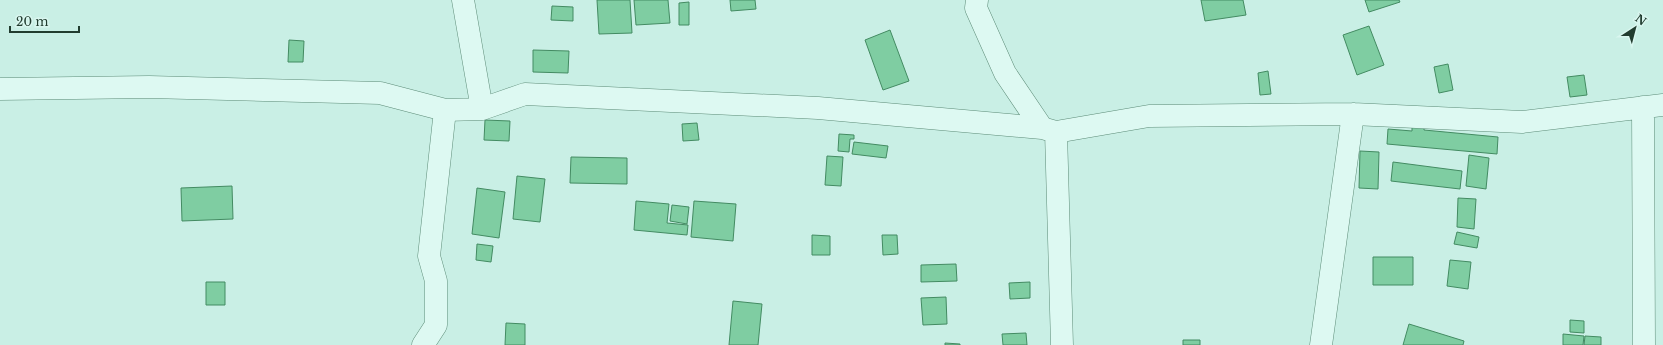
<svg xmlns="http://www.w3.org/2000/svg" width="1663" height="345" font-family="'Libre Baskerville',serif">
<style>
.building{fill:#7fcda2;stroke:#438b62}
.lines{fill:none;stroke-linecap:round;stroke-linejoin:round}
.minor-casing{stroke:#5d8c78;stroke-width:23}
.minor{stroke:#ddf9f2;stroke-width:22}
</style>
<rect width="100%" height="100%" fill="#c9efe5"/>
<path class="building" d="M597 0H630L632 33 599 34Z
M634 0H668L670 23 636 25Z
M730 0H755L756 9 731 11Z
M1201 0H1243L1246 15 1205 21Z
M1365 0H1399L1400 2 1369 12Z
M689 2V25H679V3Z
M552 6 573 7V21L551 20Z
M1369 26 1384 65 1357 75 1343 35Z
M890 30 909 81 883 90 865 40Z
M289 40 304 41 303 62H288Z
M533 50 569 51 568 73 533 72Z
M1448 64 1453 90 1439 93 1434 67Z
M1268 71 1271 94 1260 95 1258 73Z
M1584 75 1587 95 1570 97 1567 77Z
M485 120 510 121 509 141 484 140Z
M697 123 699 140 683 141 682 124Z
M1412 126 1424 127V130L1498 137 1497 154 1387 144 1388 129 1412 131Z
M839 134 854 135V139H850L849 152 838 151Z
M854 142 888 146 886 158 852 154Z
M1360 151 1379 152 1378 189 1359 188Z
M1469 155 1489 158 1486 189 1466 186Z
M827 156 843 157 841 186 825 185Z
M571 157 627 158V184L570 183Z
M1393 162 1462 171 1460 189 1391 181Z
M517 176 545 179 540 222 513 219Z
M232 186 233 219 182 221 181 188Z
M477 188 505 192 499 238 472 234Z
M1458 198 1476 199 1474 229 1457 227Z
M636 201 669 204 667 223 688 225 687 235 634 230Z
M694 201 736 204 733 241 691 237Z
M672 205 689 207 687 224 670 221Z
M1457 232 1479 237 1477 248 1454 244Z
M812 235 830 236V255H812Z
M882 235H897L898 254 883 255Z
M477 244 493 246 491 262 476 260Z
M1373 257H1413V285H1373Z
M1450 260 1471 262 1468 289 1447 286Z
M956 264 957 281 921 282V265Z
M206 282H225V305H206Z
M1030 282V298L1010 299 1009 283Z
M946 297 947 324 923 325 921 298Z
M733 301 762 304 758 345H729Z
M1570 320 1584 321V333L1570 332Z
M506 323 525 324V345H505Z
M1409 324 1464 341 1463 345H1403Z
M1026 333 1027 345H1003L1002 334Z
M1563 334 1584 336 1583 345H1563Z
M1585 336 1601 337V345H1584Z
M1183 340H1200V345H1183Z
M945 343 960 344V345H945Z"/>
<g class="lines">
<g class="minor-casing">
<path id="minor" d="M977 0 976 8 1005 73 1042 128
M0 89 149 87 380 93 445 110 482 109 463 0
M1643 107 1644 345
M482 109 525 94 818 108 1042 128 1056 132 1149 116 1353 114 1522 122 1663 105
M1056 132 1062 345
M423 345 436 325V281L429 256 445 110
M1321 345 1353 114"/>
</g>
<use href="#minor" class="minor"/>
</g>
<g transform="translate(1635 28) rotate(36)" stroke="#d9f6ef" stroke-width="3" paint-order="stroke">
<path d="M0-3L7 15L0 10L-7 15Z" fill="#213c2f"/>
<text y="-6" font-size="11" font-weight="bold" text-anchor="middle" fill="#213c2f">N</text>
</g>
<path d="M10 26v6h69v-6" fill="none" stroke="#213c2f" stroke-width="2"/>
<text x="16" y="26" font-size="12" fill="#213c2f" stroke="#d9f6ef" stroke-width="3" paint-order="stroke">20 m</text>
</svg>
